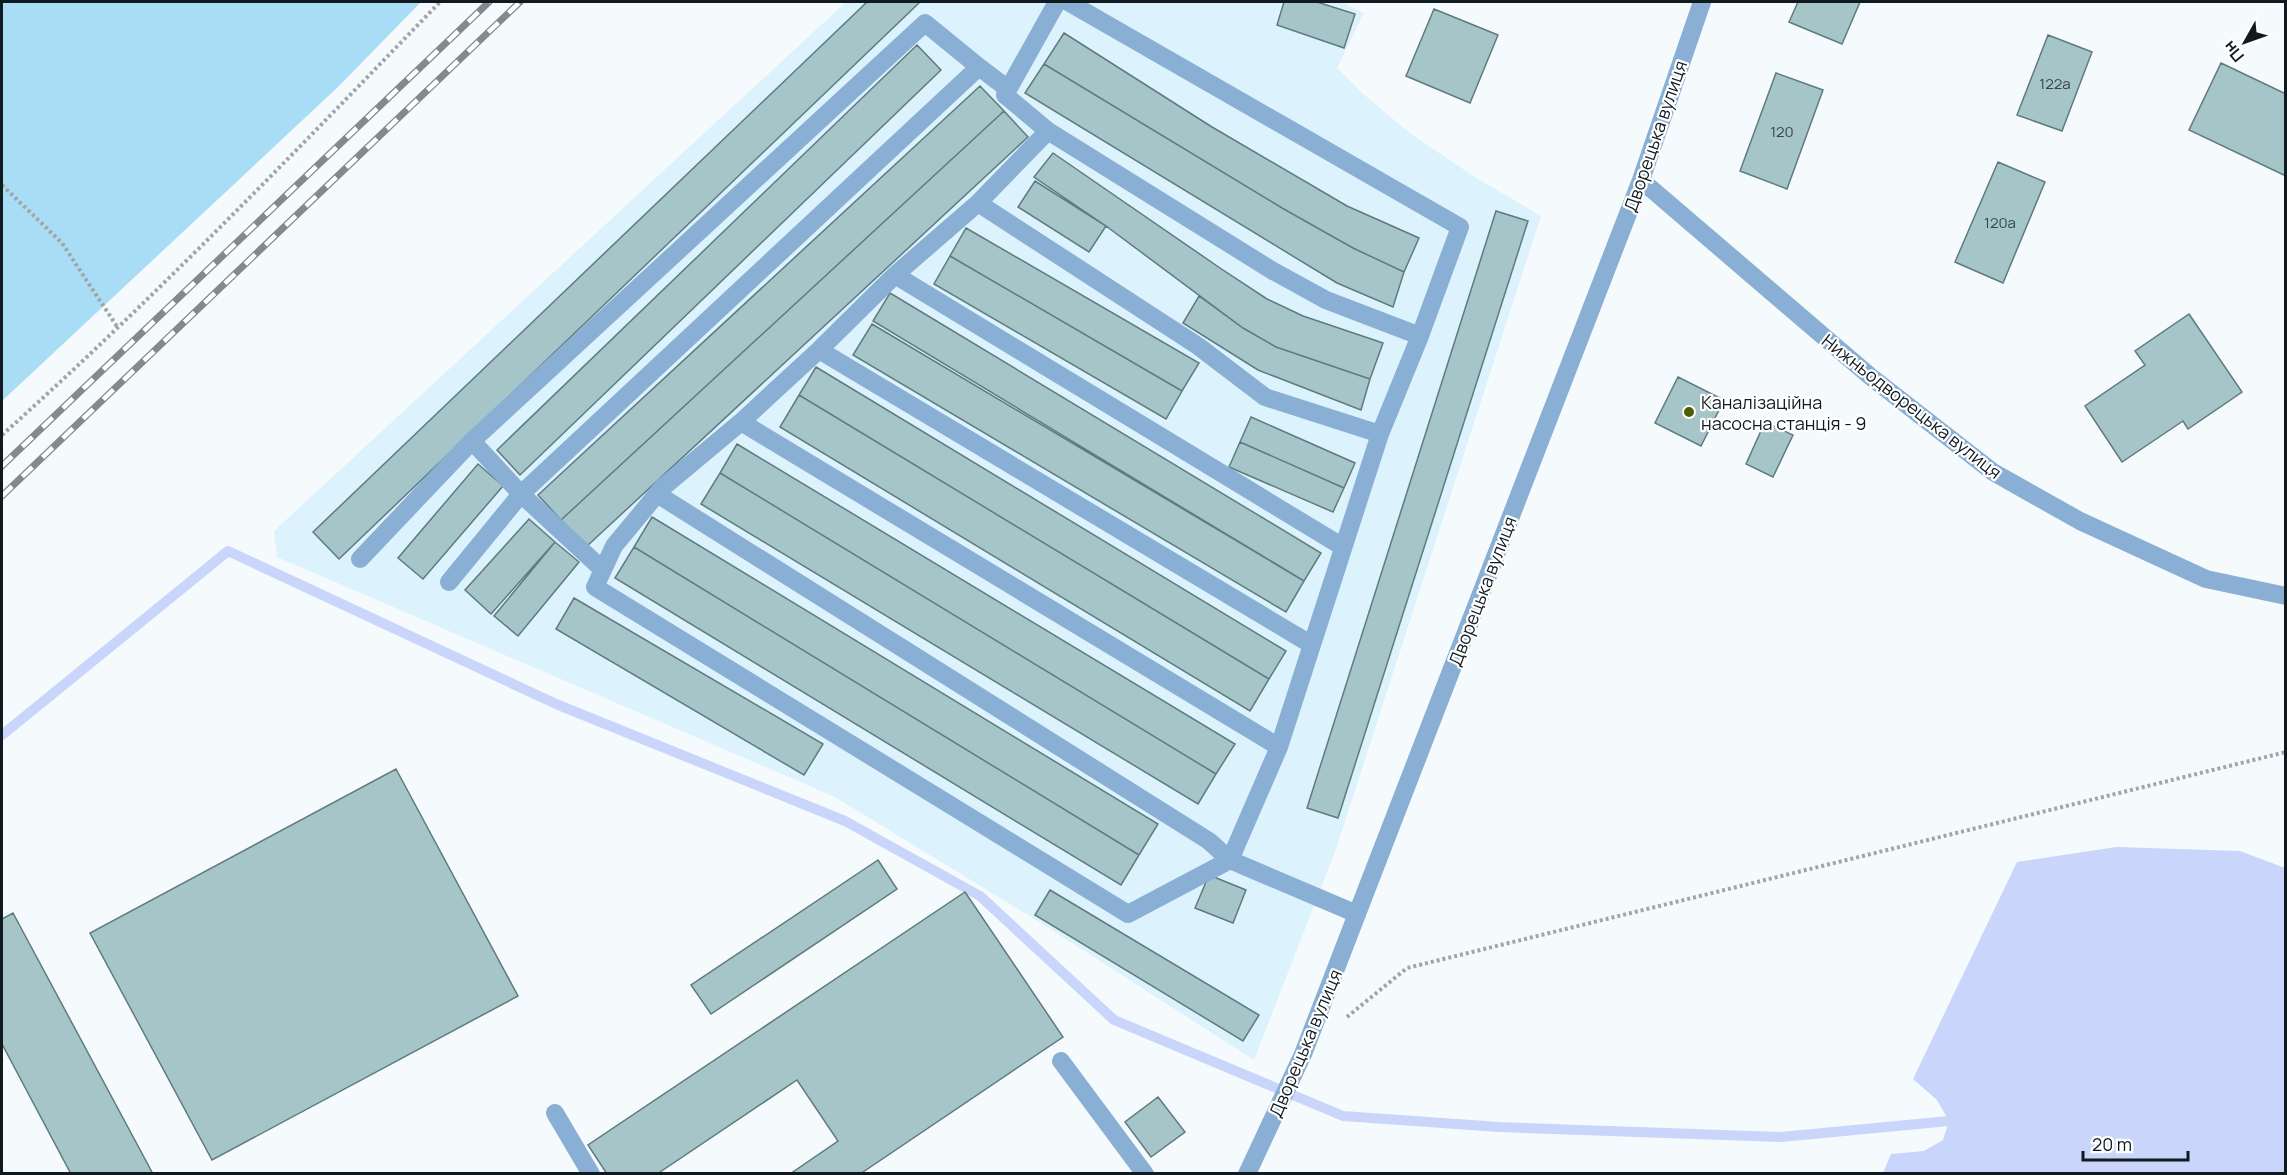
<svg xmlns="http://www.w3.org/2000/svg" width="2287" height="1175" font-family="Manrope,sans-serif">
<style>
.built{fill:#dcf2fc}
.green{fill:#a8ddf5}
.water{fill:#c9d5fb}
.lines{fill:none;stroke-linecap:round;stroke-linejoin:round}
.stream{stroke:#c9d5fb;stroke-width:10}
.building{fill:#a6c5c9;stroke:#5e7b7f;stroke-width:1.5}
.path{stroke:#9fa6aa;stroke-width:4;stroke-dasharray:3 3;stroke-linecap:butt}
.service{stroke:#8aafd4;stroke-width:18}
.minor{stroke:#8aafd4;stroke-width:18}
.rail-casing{stroke:#828a8d;stroke-width:7}
.rail{stroke:#fff;stroke-width:4.5;stroke-dasharray:14;stroke-linecap:butt}
.poi-dot{fill:#4d5f04;stroke:#fff;stroke-width:2}
.labels{text-anchor:middle;dominant-baseline:central;stroke-width:4.5;stroke-linejoin:round;paint-order:stroke}
.number-label{font-size:15px;fill:#36464a}
.street-label{font-size:18px;fill:#111b1f;stroke:#fff}
.poi-label{font-size:18px;fill:#111b1f;stroke:#fff;text-anchor:start}
</style>
<rect width="100%" height="100%" fill="#f5fafd"/>
<path class="built" d="M846 2H1342L1364 13 1337 68 1362 93 1411 134 1473 176 1541 216 1336 849 1254 1060 1041 923 835 797 277 557 274 531Z"/>
<path class="green" d="M2 2H421L338 87 2 401Z"/>
<path class="water" d="M2116 847 2240 851 2285 868V1173H1883L1891 1154 1924 1151 1943 1140 1949 1121 1937 1100 1913 1079 2017 862Z"/>
<g class="lines">
<path class="stream" d="M2 735 228 551 556 704 845 821 980 896 1114 1020 1343 1116 1499 1127 1781 1137 1949 1121 1961 1127"/>
</g>
<path class="building" d="M867 2H920L339 559 313 532Z
M1284 2H1317L1355 14 1344 48 1277 25Z
M1798 2H1860L1842 44 1789 22Z
M1434 9 1498 35 1470 103 1406 76Z
M1064 33 1212 127 1347 206 1419 238 1404 272 1353 248 1282 208 1044 64Z
M2048 35 2092 52 2062 131 2017 115Z
M917 45 941 70 520 475 497 450Z
M2221 63 2286 94V176L2189 130Z
M1044 64 1282 208 1353 248 1404 272 1393 307 1337 283 1025 93Z
M1776 73 1823 90 1787 189 1740 171Z
M980 86 1004 111 561 520 538 495Z
M1004 111 1028 137 586 547 561 520Z
M1053 153 1220 268 1267 299 1303 316 1383 343 1370 379 1276 347 1243 328 1106 226 1034 177Z
M1998 162 2045 182 2003 283 1955 262Z
M1035 181 1106 226 1089 252 1018 207Z
M1496 211 1528 221 1338 818 1307 808Z
M966 228 1199 363 1182 391 950 256Z
M950 256 1182 391 1166 419 934 284Z
M890 293 1321 553 1304 581 873 321Z
M1199 296 1243 328 1276 347 1370 379 1361 410 1258 370 1183 323Z
M2189 314 2242 392 2188 429 2183 421 2122 462 2085 406 2145 365 2135 351Z
M872 324 1304 581 1286 612 853 355Z
M816 367 1286 651 1269 679 799 395Z
M1678 377 1724 400 1701 446 1655 423Z
M799 395 1269 679 1250 711 780 427Z
M1251 417 1355 463 1344 488 1240 442Z
M1765 422 1793 435 1773 477 1746 464Z
M1240 442 1344 488 1333 512 1229 467Z
M737 444 1235 744 1216 774 720 473Z
M478 464 503 486 423 579 398 558Z
M720 473 1216 774 1198 804 701 504Z
M652 517 1158 824 1139 855 634 547Z
M529 519 555 542 491 614 465 590Z
M555 542 579 562 518 636 494 616Z
M634 547 1139 855 1121 885 615 578Z
M574 598 823 744 804 775 556 629Z
M396 769 518 996 212 1160 90 933Z
M878 860 897 889 711 1014 691 985Z
M1209 875 1246 890 1233 923 1195 908Z
M1050 890 1259 1015 1243 1041 1035 915Z
M965 892 1063 1037 860 1174H790L838 1141 797 1080 657 1174H607L588 1145Z
M13 913 153 1174H71L2 1044V919Z
M1158 1097 1185 1132 1151 1157 1125 1122Z"/>
<g class="lines">
<path class="path" d="M2 185 62 243 118 328
M2 435C155 298 297 150 440 2
M1347 1017 1407 968 2286 752"/>
<path class="service" d="M1057 2 1005 95 1048 131 1273 271 1326 300 1420 336
M1068 2 1460 227 1420 336 1380 434 1279 747 1230 860 1357 914
M978 203 1198 346 1265 397 1380 434
M895 275 1343 547
M819 350 1312 645
M741 422 1279 747
M472 441 521 494 603 570
M657 494 1209 841 1230 860 1128 914 595 587 614 546 662 488 741 422 819 350 895 275 978 203 1048 131
M360 559 472 441 925 23 979 67
M449 582 521 494 979 67 1008 89
M1061 1061 1145 1174
M555 1113 591 1174"/>
<path class="minor" d="M1641 180 1871 377 1993 472 2080 521 2206 579 2286 596
M1247 1174 1303 1054 1357 914 1641 180 1702 2"/>
<g class="rail-casing">
<path id="rail" d="M2 466 489 2
M2 496 520 2"/>
</g>
<use href="#rail" class="rail"/>
</g>
<circle class="poi-dot" cx="1689" cy="412" r="6"/>
<g class="labels">
<g class="number-label">
<text x="2055" y="83">122а</text>
<text x="1782" y="131">120</text>
<text x="2000" y="222">120а</text>
</g>
<g class="street-label">
<text transform="translate(1655 136) rotate(-71)">Дворецька вулиця</text>
<text transform="translate(1912 406) rotate(38)">Нижньодворецька вулиця</text>
<text transform="translate(1482 591) rotate(-69)">Дворецька вулиця</text>
<text transform="translate(1305 1043) rotate(-67)">Дворецька вулиця</text>
</g>
<g class="poi-label">
<text x="1701" y="402">Каналізаційна<tspan x="1701" dy="21">насосна станція - 9</tspan></text>
</g>
</g>
<rect width="2287" height="1175" fill="none" stroke="#111b1f" stroke-width="6"/>
<g transform="translate(2245 42) rotate(230)" stroke="#ffffff" stroke-width="4.5" paint-order="stroke">
<path d="M0-4.5L10 22L0 15L-10 22Z" fill="#111b1f"/>
<text y="-9" font-size="16" font-weight="bold" text-anchor="middle" fill="#111b1f">Пн</text>
</g>
<path d="M2083 1151v9h105v-9" fill="none" stroke="#111b1f" stroke-width="3"/>
<text x="2092" y="1151" font-size="18" fill="#111b1f" stroke="#ffffff" stroke-width="4.5" paint-order="stroke">20 m</text>
</svg>
